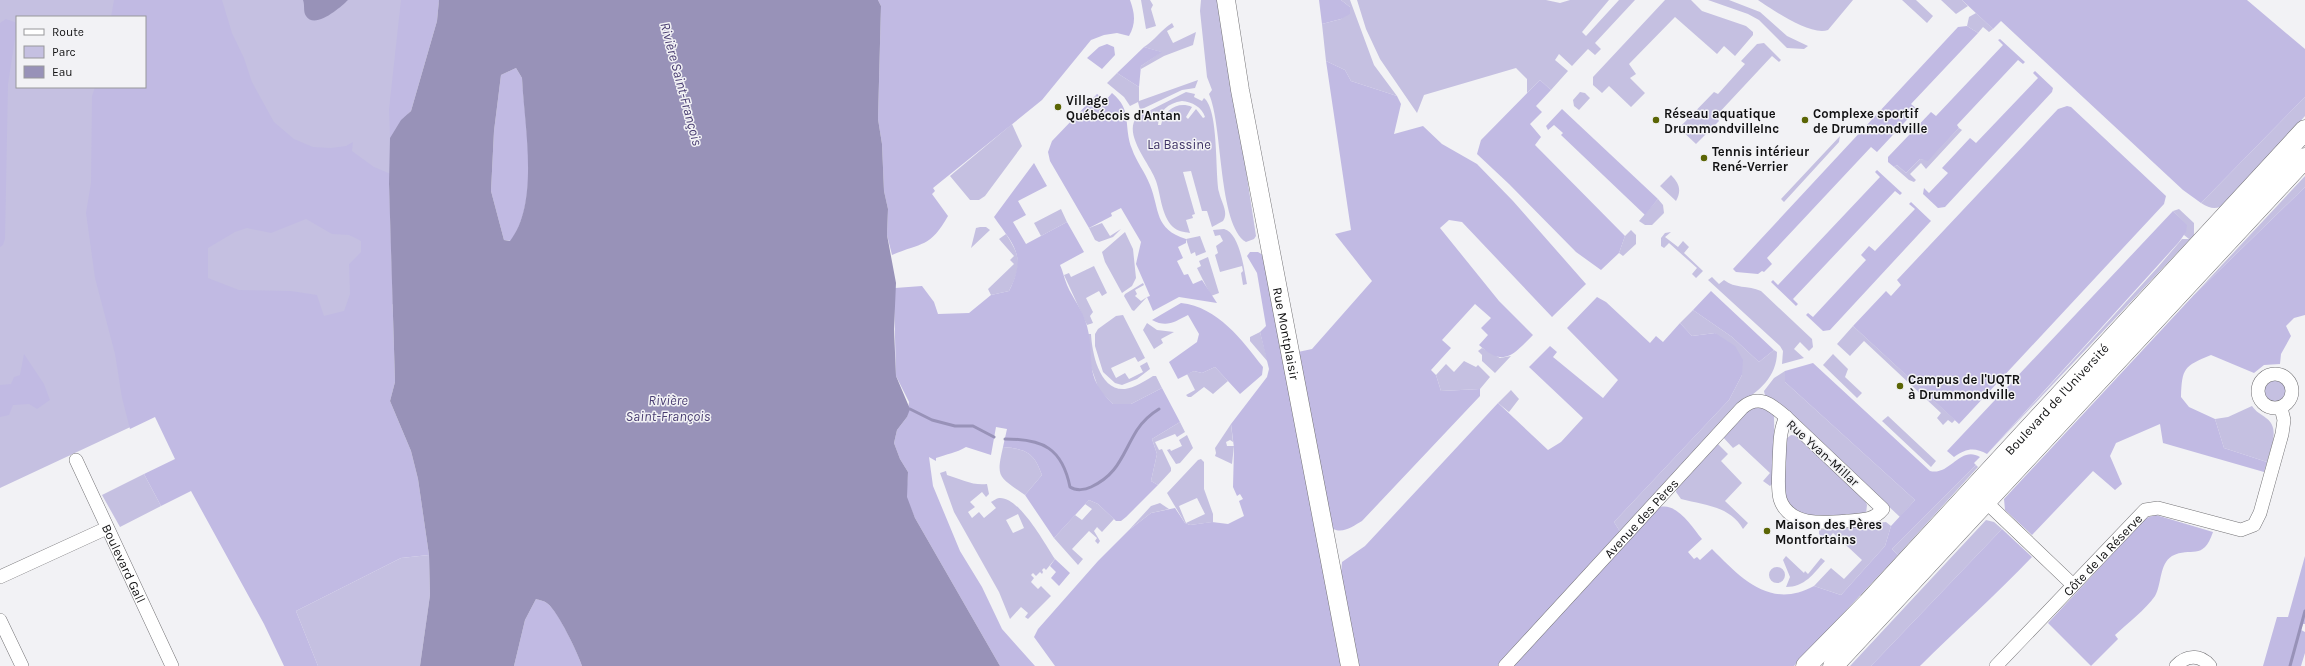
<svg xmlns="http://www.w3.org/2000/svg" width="2305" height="666" font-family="Karla,sans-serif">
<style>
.green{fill:#c5c0e1;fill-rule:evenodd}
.forest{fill:#c1bae3;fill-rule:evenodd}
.water{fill:#9892b8;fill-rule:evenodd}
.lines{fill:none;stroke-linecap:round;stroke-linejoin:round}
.stream{stroke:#9892b8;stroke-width:3}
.street-casing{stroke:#747376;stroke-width:14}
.secondary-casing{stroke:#747376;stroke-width:19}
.primary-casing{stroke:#747376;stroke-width:21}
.street{stroke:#fff;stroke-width:13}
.secondary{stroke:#fff;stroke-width:18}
.primary{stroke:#fff;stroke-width:20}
.poi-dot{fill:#5b6505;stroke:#f2f2f5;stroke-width:1.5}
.labels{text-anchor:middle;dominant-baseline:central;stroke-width:3;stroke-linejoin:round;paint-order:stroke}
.poi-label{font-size:13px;font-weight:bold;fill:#121213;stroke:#f2f2f5;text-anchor:start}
.park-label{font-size:13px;fill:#3e3265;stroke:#f2f2f5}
.street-label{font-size:13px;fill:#121213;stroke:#f2f2f5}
.water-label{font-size:14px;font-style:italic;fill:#4a3e72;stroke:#f2f2f5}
</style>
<rect width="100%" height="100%" fill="#f2f2f5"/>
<path class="green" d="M0 0H439L389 184 393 304 0 488ZM17 17H145V87H17Z
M1141 0H1150L1153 5 1151 9 1156 26 1146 29Z
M1201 0H1220L1256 236 1254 239 1246 242C1218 225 1223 126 1209 94L1212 90 1207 77 1200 11Z
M1341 0H1350L1374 65 1397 96 1351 81 1345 70 1326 61 1322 24 1341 19 1350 7Z
M1357 0H1546L1560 3 1570 0H1609L1582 32 1586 36 1619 0H1635L1595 43 1601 49 1595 55 1588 49 1572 66 1559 54 1555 60 1568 71 1551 90 1540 80 1527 93V79L1516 68 1424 95 1417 113 1380 59 1366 29Z
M1665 0H1691L1702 11 1746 26 1753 32V35L1735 56 1724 46 1717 54 1675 17 1629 64 1636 74 1630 78 1645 93 1631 107 1609 86 1602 93 1593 85V77Z
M1708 0H1729L1760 12 1787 36 1808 46 1804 49 1787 48 1759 20 1748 14Z
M1758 0H1853L1828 30C1810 36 1773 10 1758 0Z
M1902 0H1916L1933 16 1927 23Z
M1941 0H1962L1968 6 1956 14Z
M1976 13 1993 29 1989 32 1983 27 1978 33 1967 26 1969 17Z
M1172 23 1174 27 1167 31 1173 43 1196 32 1193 45 1164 56 1141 69V66L1161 52 1144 47C1155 40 1161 30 1172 23Z
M1764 43 1781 60 1779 62 1772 56 1716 116 1719 121 1696 144 1679 128 1714 92 1718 94 1745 64 1741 61 1757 44Z
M1117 73 1139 87V101L1198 80 1195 88 1182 90 1140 110 1138 102 1130 106 1124 97 1107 83Z
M1186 92 1195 94 1194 97 1202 101 1204 98C1219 110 1215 173 1219 192 1221 202 1229 212 1223 221L1212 227 1207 211H1202L1191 171 1183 172 1195 214 1192 215 1193 218 1186 220 1190 233C1184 232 1177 231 1173 227 1161 215 1161 195 1156 181 1151 165 1122 134 1137 117ZM1182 101C1192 102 1202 107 1205 117L1203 118 1196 109 1188 119 1186 117 1192 107C1178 101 1164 110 1161 125H1158C1159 111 1168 103 1182 101Z
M1580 92 1585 93 1590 98 1579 110 1574 106 1573 100Z
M2305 97V116L2226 204C2216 210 2211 209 2201 203Z
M1012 124 1022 146 985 196 979 200H970L950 176Z
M1959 128 1962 130 1926 169 1921 163 1910 174 1916 180 1914 182 1909 180 1894 167 1897 165 1906 173 1920 159 1928 160Z
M1840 136 1839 142 1784 202 1781 199Z
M1671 175C1679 183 1682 190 1676 201L1660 186Z
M2305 176V187L2193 296Z
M1658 199 1663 205 1664 213 1652 225H1645L1639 221Z
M1061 209 1067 222 1041 236 1034 223Z
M2179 209 2194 223V235L1987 454 2158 267 2182 239H2189L2184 235 2186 225 2173 211Z
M1102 223 1110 236 1121 229 1113 237 1099 242 1095 240 1089 228Z
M980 227H986L990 230 971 248 976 228Z
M1224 229C1240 233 1244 270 1247 284L1243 285 1241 273 1243 271 1242 266 1220 272 1215 255 1218 253 1216 246 1223 241 1220 235 1215 236 1213 230Z
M1631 230 1636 235V244L1623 256 1619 253 1625 236Z
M1125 232 1133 249 1136 278 1132 286 1122 293 1105 262 1102 252Z
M1671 232 1665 237 1678 247 1683 241 1689 247 1684 253 1703 271 1696 278 1692 274 1697 268 1669 243 1664 248 1661 246V238L1665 233Z
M1006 234C1021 257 1022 266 1009 291L991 295 988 289 1014 264 1010 260 1014 256 999 239Z
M1200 236 1206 252 1196 256 1195 252 1191 254 1186 239Z
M1208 257 1219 293 1211 296 1197 268 1201 266 1199 261Z
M1094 266 1107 293 1102 296 1099 291 1086 298 1093 312 1090 316 1093 323 1087 325 1064 275 1069 273 1071 277Z
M1712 277 1719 284 1724 280C1735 289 1748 285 1761 291L1812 339 1813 347 1809 351 1800 342 1794 349 1804 358 1782 364 1783 351 1780 346 1708 280Z
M1143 283 1144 285 1135 290 1137 294 1135 296 1141 301 1147 297 1134 311 1132 310 1124 296 1125 294Z
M1693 310 1732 337 1759 362 1774 350 1777 352C1777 376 1759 393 1738 403L1621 533 1614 522 1729 400 1742 375 1715 333 1692 336 1680 323Z
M1123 315 1145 358 1138 362 1135 357 1111 368 1116 378 1125 373 1129 379 1143 372 1140 366 1147 362 1150 369 1137 379 1122 385 1115 383 1103 372 1095 346V334L1098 329 1116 316Z
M1147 323 1157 330 1174 332 1161 339 1163 343 1154 349 1143 330Z
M1853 326 1955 420 1952 423 1948 420 1943 425 1937 418 1941 413 1864 341 1850 356 1837 344Z
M1260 332 1268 362 1250 341V337Z
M1088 334H1091C1092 352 1099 391 1125 389 1134 388 1145 381 1153 376H1156L1162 388 1131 404H1113L1099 390 1091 367Z
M1482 348 1500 358 1511 356 1495 373 1482 361V355L1478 351Z
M1833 354 1848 369 1845 377 1862 393 1857 398 1823 365Z
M1464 361 1476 367 1478 365 1490 377 1480 389 1441 391 1436 375 1446 364 1454 372Z
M1215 367 1228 381 1213 394 1204 387 1191 397H1188L1186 395 1195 390 1187 374 1194 371 1202 373Z
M1785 371V382L1915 500 1900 517 1778 403 1765 396 1764 391 1774 378Z
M2264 391a11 11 0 1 1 22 0a11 11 0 1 1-22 0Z
M1511 390 1519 399 1509 412 1498 403Z
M1759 405 1770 410 1774 416 1775 481 1770 486 1763 481 1770 473 1739 444 1733 448 1722 436 1739 416Z
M2252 406C2256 412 2261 414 2266 418 2281 428 2270 449 2267 462L2224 448 2215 419 2228 417Z
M1888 416 1936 461 1931 467 1882 421Z
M1180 422 1185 432 1177 437 1175 434 1155 442 1159 450 1162 449 1171 468V471L1158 485 1151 481 1157 454 1152 439Z
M1231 424 1233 442 1230 440 1226 442 1227 446H1234L1232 464 1215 456 1216 453 1215 448Z
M1187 435 1193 448 1180 463 1176 464 1167 450 1170 449 1171 451 1182 446 1179 440Z
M1791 435 1799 436 1865 500 1867 505 1866 514 1807 518 1789 505 1783 491 1786 439Z
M1716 442 1728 454 1721 461 1742 483 1725 501 1748 523 1743 529C1730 506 1704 505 1681 499L1676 492 1677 487Z
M1003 447C1026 449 1034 452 1042 475L1025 495C998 476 996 478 1003 447Z
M1201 459 1204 462V489L1213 514V522L1190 525 1185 523 1167 493 1198 460ZM1197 498 1205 514 1186 523 1179 506Z
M1976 465 1978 467 1898 555 1892 549Z
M946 471 947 475C961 479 973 486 987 484L989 494 986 497 982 492 970 502 975 507 968 512 972 518 979 512 984 518 996 508 991 502C993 501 997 498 999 498 1019 496 1045 544 1055 559L1046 570 1044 568 1042 570 1043 572 1042 574 1040 572 1036 576 1033 573 1031 575 1034 578 1031 582 1038 589 1041 586 1051 596 1028 619 1025 617 1028 613 1021 607 1010 619 999 592 954 512 940 473ZM1018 514 1024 528 1013 533 1006 520Z
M144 474 161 506 120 527 102 495Z
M1089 500 1098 504 1114 519 1102 532 1097 527 1094 531 1100 541 1098 544 1095 541 1097 538 1089 531 1072 549 1083 559 1078 565 1054 538 1075 515 1082 520 1092 509 1085 504Z
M1160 503 1169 509 1151 513 1129 530 1151 506Z
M1986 520 1994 522 2002 529 1871 666H1850Z
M1886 522 1891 526 1885 546 1841 595 1814 586 1831 568 1844 579 1862 560 1833 533 1830 537H1822L1819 534V530Z
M429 555 430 595 420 666H318L296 611 401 558Z
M1786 556 1804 573 1805 571 1808 574 1821 558 1825 561C1813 574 1805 587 1786 587L1790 577 1783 560Z
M1769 575a8 8 0 1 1 16 0a8 8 0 1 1-16 0Z"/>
<path class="forest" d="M114 0H222L232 33 244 58 252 82 274 122 294 139 313 147 331 148 346 146 353 142 352 151 374 167 391 174 389 184 395 382 390 401 411 451 418 479 429 555 401 558 296 611 318 666H284L264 624 191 491 161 506 144 474 175 459 155 417 130 429 122 398 115 354 95 278 86 213 91 183 92 96 95 87H145V17H111ZM306 219 332 234 349 235 361 241V252L349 264 350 294 344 311 324 316 317 295 291 291 239 290 208 278V248L235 232 247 228 271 233Z
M401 0H439L437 21 411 111 401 120 390 138 389 109Z
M878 0H1130C1135 14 1136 23 1129 36L1117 33 1104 35 1091 40 1042 100 933 188 935 191 932 194 948 216C930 248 922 242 892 255L887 235 888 209 884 191 882 144 878 119 881 6Z
M1319 0H1341L1350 7V14L1341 19 1322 24Z
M1962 0H2247L2305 49V97L2201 203 2183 190 2001 21 1993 29Z
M6 19 17 23V26L8 84 5 239 3 245 0 247V23Z
M1967 26 1978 33 1911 104 1917 109 1877 152 1871 147 1767 258 1772 264 1764 272 1762 271 1758 274 1736 272 1733 269 1958 27Z
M2000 39 2025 62 2023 64 2018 60 1957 125 1959 128 1928 161 1920 159 1906 173 1897 165 1894 167 1888 162V157L1931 112 1936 116 2003 45 1998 40Z
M1107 44 1114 47 1115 55 1102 69 1087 58 1099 47Z
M1144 47 1162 52 1141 66 1139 87 1117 73Z
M1326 61 1345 70 1351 81 1397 96 1401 104 1394 134 1423 126 1442 144 1477 164 1513 201 1586 284 1552 317 1462 222 1449 220 1440 228 1499 301 1533 335C1513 355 1504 368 1479 345L1488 335 1481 328 1491 318 1475 304 1442 340 1451 348 1431 370 1436 375 1441 391 1480 389V396L1362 521C1353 526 1342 535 1332 528L1298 352 1312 349 1372 281 1335 234 1351 230Z
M516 68 522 78C525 127 540 199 511 241L504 240 491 191 494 131 501 75Z
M2035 71 2053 88 2052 92 1945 207 1938 208 1923 194 1924 188 1929 193 1948 173 1942 168 1970 138 1976 143 2038 78 2033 73Z
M1540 80 1551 90 1536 106 1542 112 1530 124 1541 137 1535 145 1625 236 1619 253 1601 270 1576 252 1509 184 1477 154 1481 140Z
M1112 93C1133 110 1123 127 1132 149 1136 161 1145 172 1150 185 1160 210 1154 229 1186 239V243L1178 247 1183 258 1177 261 1184 275 1188 274 1193 284 1202 280 1217 303 1179 297 1153 311 1147 297 1150 296 1136 264 1141 242 1121 208 1111 213 1112 216 1089 228 1050 161 1048 152 1052 141 1097 94 1106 100Z
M2067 106 2071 107 2166 196 2164 204 1959 424 1853 326 1886 291 1891 296 1901 285 1897 280 2058 109Z
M1562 109 1658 199 1645 215 1561 135 1563 133 1554 125 1548 130 1546 126Z
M1034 163 1047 186 1018 201 1026 215 1013 222 1026 244 1067 222 1084 252 1060 265C1063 271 1064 278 1067 285 1073 299 1083 310 1087 326 1096 361 1082 374 1113 404H1131L1162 388 1180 422 1152 439 1157 454 1151 481 1158 485 1126 517 1121 521H1116L1098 504 1089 500 1054 538 1025 495 1042 475C1034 452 1026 449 1003 447L1007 429 996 427 991 455 966 447C956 453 947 454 936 458V461L929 457 933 486 960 551 982 587 1002 629 1035 666H1000L915 518 906 497 908 472 900 459 894 443 897 430 907 417 909 402 896 376 894 298 895 288 922 286 934 302 938 314 969 313 991 295 1009 291C1027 255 1014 246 994 217Z
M1877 170 1902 193 1900 195 1895 191 1793 299 1798 304 1796 306 1771 282 1773 280 1778 285 1880 177 1875 172Z
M2305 187V315L2294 318 2286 326 2291 336 2281 354 2280 364 2264 365 2254 373 2211 355C2184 366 2182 368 2181 397L2189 407 2215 419 2224 448 2267 462 2264 472 2163 443 2160 424 2116 443 2110 456 2122 484 2115 490 2093 471 2032 535 2005 510 2004 499 2193 296Z
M1911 202 1931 221 1930 222 1830 330 1823 331 1806 315 1808 313 1813 317 1866 260 1861 255 1869 246 1875 251 1915 209 1909 204Z
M2173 211 2187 225 2186 232 2179 242 1987 454C1975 447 1966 448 1954 457L1947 451Z
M1250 252H1258L1263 255 1341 666H1055L1034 637 1038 629 1098 561 1129 530 1151 513 1175 508 1185 523 1190 525 1212 522 1228 524 1244 516 1239 501 1243 499 1240 494 1237 496 1233 487 1234 448 1231 424 1267 377 1269 369 1260 332 1266 326 1257 273 1247 256Z
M1711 291 1774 350 1759 362 1732 337 1693 310Z
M1597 297 1606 302 1650 343 1656 336 1663 342 1680 323 1692 336 1715 333 1735 346 1743 360 1742 375 1729 400 1614 522 1621 533 1498 666H1359L1341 573 1342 562 1365 546 1498 403 1548 450 1561 442 1583 418 1529 367 1550 346 1557 352 1553 357 1603 398 1618 380 1567 328Z
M1181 303C1218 307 1242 340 1263 367L1262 375 1240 394 1215 367 1202 373 1194 371 1178 379 1169 362 1197 342 1199 334 1188 315C1174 322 1167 328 1152 320Z
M24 354 44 384 50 400 37 409 29 404 13 405 9 415 0 417V385L11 384 14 377 20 375Z
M1813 363 1930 471C1950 476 1960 445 1980 457L1974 463 1976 465 1892 549 1898 555 1794 666H1511L1657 508C1676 500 1691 526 1702 539L1688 552 1694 559 1697 557 1700 560 1712 549C1741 578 1770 610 1814 586L1841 595 1885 546 1891 526 1915 500 1785 382V371Z
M2156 515 2213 532C2203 562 2191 546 2172 556 2159 564 2162 584 2155 596 2146 609 2127 624 2115 635L2118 639 2091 666 2048 623 2146 518Z
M2002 529 2032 557C1996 595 1957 629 1920 666H1871Z
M2305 556V624H2303L2301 630 2305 632V653L2301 666H2263L2277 617H2288Z
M1055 559 1070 573 1059 586 1051 578 1056 572 1050 566Z
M536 599C539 600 545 601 548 604 558 611 578 653 582 666H514L525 620Z"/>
<path class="water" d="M303 0H348C341 7 315 30 306 16 303 12 305 5 303 0Z
M439 0H878L881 6 878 119 882 144 884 191 888 209 887 235 896 283 894 329 896 376 910 409 907 417 897 430 894 443 900 459 908 472 907 497 915 518 1000 666H582C578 653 558 612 548 604 545 601 539 600 536 599L525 620 514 666H420L430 595 429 555 418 479 411 451 390 401 395 382 389 184 390 138 401 120 411 111 437 21ZM516 68 522 78C524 124 540 203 510 241L504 240 491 191 494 131 501 75Z"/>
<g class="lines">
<path class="stream" d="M910 409 932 420 955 426H973L994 437
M1005 439C1043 439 1062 448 1070 487 1076 491 1085 490 1091 487 1119 474 1122 454 1137 430 1143 421 1149 415 1159 409
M2290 666 2305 611"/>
<g class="street-casing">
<g id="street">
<circle cx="2275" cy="391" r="17"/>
<path d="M1786 417 1883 509C1873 521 1862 520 1847 521 1825 523 1789 527 1780 499 1777 487 1779 474 1779 462 1780 447 1779 431 1786 417Z"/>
<path id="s1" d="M76 460 172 666"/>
<path d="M1986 502 2073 585"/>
<path d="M0 577 107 528"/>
<path d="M0 620 22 666"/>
<path id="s2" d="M1505 666 1742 408C1759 393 1772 405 1786 417"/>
<path id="s3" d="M1996 666 2145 510 2158 508 2241 530 2254 525 2260 513 2282 434 2284 420 2281 408"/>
<path d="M2176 666C2186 655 2200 654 2210 666"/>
</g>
</g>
<g class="secondary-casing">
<g id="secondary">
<path id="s4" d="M1226 0 1240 90 1350 666"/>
</g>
</g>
<g class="primary-casing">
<g id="primary">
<path id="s5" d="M1806 666 1868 603 2305 130"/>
<path d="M1833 666 2305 158"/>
</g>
</g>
<use href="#street" class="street"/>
<use href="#secondary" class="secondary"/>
<use href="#primary" class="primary"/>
</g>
<g class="poi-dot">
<circle cx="1058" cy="107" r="4"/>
<circle cx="1656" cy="120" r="4"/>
<circle cx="1805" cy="120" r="4"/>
<circle cx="1704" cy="158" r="4"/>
<circle cx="1900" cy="386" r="4"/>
<circle cx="1767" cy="531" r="4"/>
</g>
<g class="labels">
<g class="poi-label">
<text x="1066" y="100">Village<tspan x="1066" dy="15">Québécois d'Antan</tspan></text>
<text x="1664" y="113">Réseau aquatique<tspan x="1664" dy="15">DrummondvilleInc</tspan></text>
<text x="1813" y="113">Complexe sportif<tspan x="1813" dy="15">de Drummondville</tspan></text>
<text x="1712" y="151">Tennis intérieur<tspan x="1712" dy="15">René-Verrier</tspan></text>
<text x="1908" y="379">Campus de l'UQTR<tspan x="1908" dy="15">à Drummondville</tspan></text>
<text x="1775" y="524">Maison des Pères<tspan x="1775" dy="15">Montfortains</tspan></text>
</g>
<g class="park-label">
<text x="1179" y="144">La Bassine</text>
</g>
<g class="street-label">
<text stroke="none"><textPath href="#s4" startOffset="339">Rue Montplaisir</textPath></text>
<text stroke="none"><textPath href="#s5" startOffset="366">Boulevard de l'Université</textPath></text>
<text transform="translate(1823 453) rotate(42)">Rue Yvan-Millar</text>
<text stroke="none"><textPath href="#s2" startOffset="201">Avenue des Pères</textPath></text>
<text stroke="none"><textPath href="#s3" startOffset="154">Côte de la Réserve</textPath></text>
<text stroke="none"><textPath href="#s1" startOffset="114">Boulevard Gall</textPath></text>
</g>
<g class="water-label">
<text transform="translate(681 84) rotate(75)">Rivière Saint-François</text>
<text x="668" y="400">Rivière<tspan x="668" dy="16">Saint-François</tspan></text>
</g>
</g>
<rect x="16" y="16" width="130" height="72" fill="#f2f2f5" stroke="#98989b"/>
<rect x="24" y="29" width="20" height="6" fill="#ffffff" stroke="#98989b"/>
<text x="52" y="36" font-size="12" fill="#121213">Route</text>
<rect x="24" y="46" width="20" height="12" fill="#c5c0e1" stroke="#98989b"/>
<text x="52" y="56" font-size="12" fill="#121213">Parc</text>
<rect x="24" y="66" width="20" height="12" fill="#9892b8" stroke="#98989b"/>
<text x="52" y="76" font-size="12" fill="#121213">Eau</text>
</svg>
